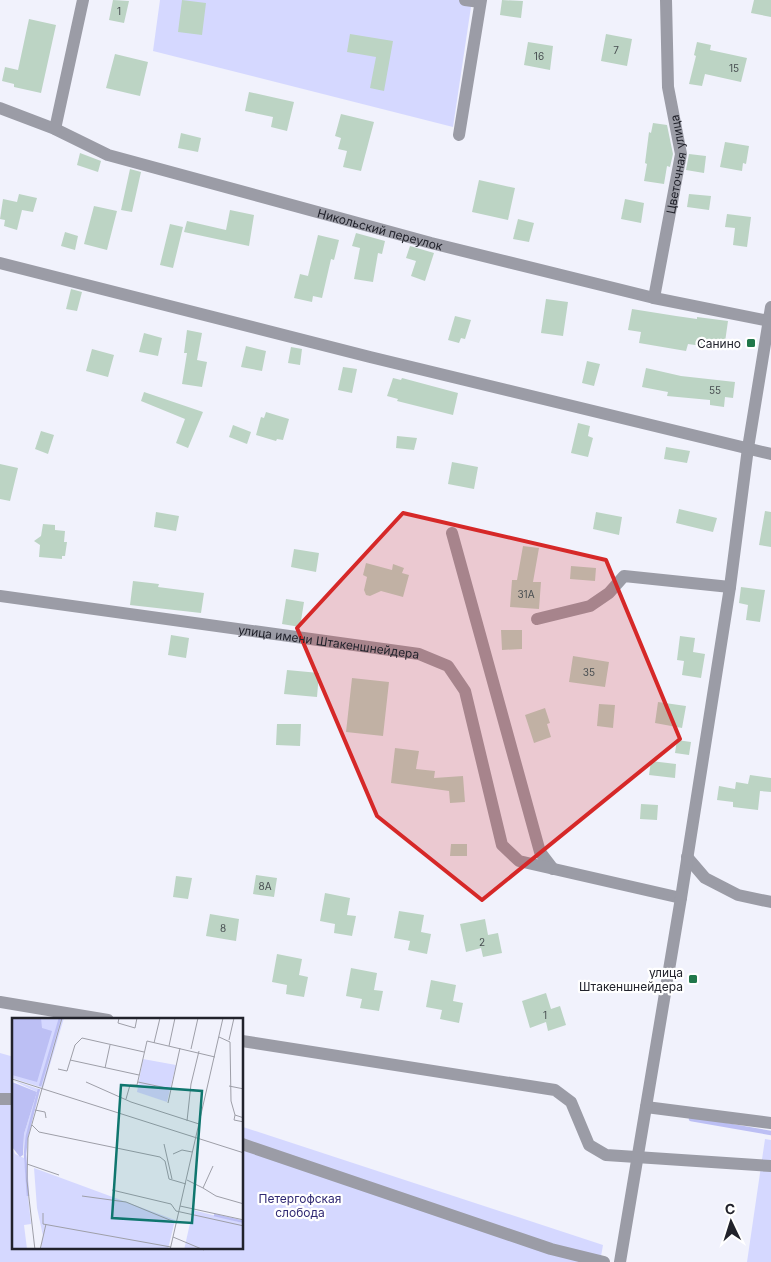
<svg xmlns="http://www.w3.org/2000/svg" width="771" height="1262" font-family="Inter,sans-serif">
<style>
.green{fill:#d5d8ff}
.lines{fill:none;stroke-linecap:round;stroke-linejoin:round}
.stream{stroke:#bcbff4;stroke-width:4.5}
.building{fill:#bcd4c4}
.minor{stroke:#9b9ca6;stroke-width:12}
.marked{fill:#d62828;fill-opacity:0.2;stroke:#d62828;stroke-width:4;stroke-linejoin:round}
.poi-dot{fill:#20774a;stroke:#fff;stroke-width:2}
.labels{text-anchor:middle;dominant-baseline:central;stroke-width:4.5;stroke-linejoin:round;paint-order:stroke}
.number-label{font-size:10px;fill:#484e51}
.street-label{font-size:12px;fill:#21222b;stroke:#fff}
.poi-label{font-size:12px;fill:#21222b;stroke:#fff;text-anchor:end}
.park-label{font-size:12px;fill:#302973;stroke:#fff}
.inset-river{fill:none;stroke:#bcbff4;stroke-width:2.5}
.inset-road{fill:none;stroke:#9e9fa8;stroke-width:1}
.view{fill:#0f766e;fill-opacity:0.15;stroke:#0f766e;stroke-width:2.5}
.inset-edge{fill:none;stroke:#21222b;stroke-width:2.5}
</style>
<rect width="100%" height="100%" fill="#f1f2fc"/>
<path class="green" d="M160 0H472L453 127 153 51Z
M0 1053 14 1057V1248H242L243 1127 603 1245 600 1262H0Z
M765 1139 771 1140V1262H747Z"/>
<g class="lines">
<path class="stream" d="M691 1119 771 1133"/>
</g>
<path class="building" d="M113 0 129 1 124 23 109 20Z
M182 0 206 3 202 35 178 32Z
M502 0 523 1 521 18 500 15Z
M754 0H771V17L751 13Z
M29 19 56 25 41 93 14 87V84L2 81 5 67 18 70Z
M350 34 393 41 384 91 370 88 376 57 347 52Z
M606 34 632 39 627 66 601 61Z
M528 42 553 46 550 70 524 65Z
M697 42 711 45 710 50 747 58 741 82 705 74 702 86 689 84 696 56 694 55Z
M115 54 148 62 140 96 106 88Z
M249 92 294 102 287 131 271 127 273 117 245 111Z
M341 114 374 122 361 171 343 167 347 151 338 149 341 138 335 136Z
M653 123 667 125 673 154 670 167 667 166 664 184 644 181 647 164 645 163 649 132 651 133Z
M181 133 201 138 198 152 178 148Z
M725 142 749 146 746 164 743 163 742 171 720 167Z
M80 153 101 161 98 172 77 165Z
M689 154 706 156 704 173 686 170Z
M130 169 141 172 132 212 121 210Z
M479 180 515 188 508 220 472 212Z
M19 194 37 198 33 212 22 210 17 230 4 226 5 220 0 219 3 199 17 202Z
M689 194 711 196 709 210 687 207Z
M625 199 644 203 641 223 621 219Z
M94 206 117 211 107 250 84 244Z
M230 210 254 215 249 246 184 232 187 221 226 230Z
M727 214 751 217 747 247 733 245 735 228 725 227Z
M518 219 534 223 529 242 513 239Z
M170 224 183 227 173 268 160 265Z
M65 232 78 236 75 250 61 246Z
M356 233 385 241 382 254 378 253 373 282 354 279 360 248 352 246Z
M318 235 339 240 334 260 331 259 322 298 313 296 312 302 294 298 300 274 308 276Z
M410 246 434 253 425 281 411 276 416 261 406 258Z
M71 289 82 292 77 311 66 309Z
M546 299 568 302 563 336 541 333Z
M632 309 676 316 697 319V317L728 321 724 349 688 344 686 351 639 343 641 332 628 330Z
M455 316 471 320 465 339 461 338 459 343 448 340Z
M187 330 202 333 197 360 207 362 202 387 182 384 187 353H184Z
M144 333 162 338 158 356 139 352Z
M246 346 266 351 262 371 241 367Z
M291 347 302 349 300 365 288 363Z
M92 349 114 355 108 377 86 371Z
M587 361 600 364 594 386 582 383Z
M343 367 357 369 352 393 338 390Z
M646 368 681 376 735 382 733 398 725 397 724 407 710 405V400L667 396 668 392 642 387Z
M393 378 401 380 402 378 458 393 453 415 397 401 398 399 387 396Z
M144 392 203 412 188 448 176 443 185 419 141 401Z
M266 412 289 419 283 440 277 439 276 441 256 435 261 417 264 418Z
M578 423 590 426 588 436 593 438 588 457 571 453Z
M233 425 251 432 247 444 229 437Z
M41 431 54 435 48 454 35 449Z
M397 436 417 438 414 450 396 448Z
M666 447 690 451 687 463 664 459Z
M452 462 478 467 474 489 448 484Z
M0 464 18 468 10 501 0 499Z
M679 509 717 518 713 532 676 523Z
M765 511 771 512V547L759 545Z
M156 512 179 516 176 531 154 527Z
M596 512 622 517 619 535 593 529Z
M43 524 55 525V530L65 531 64 542H67L65 556H62V559L39 557 40 545 34 541 41 536Z
M523 546 539 548 533 582H541L539 609 510 607 512 580H517Z
M294 549 319 553 316 572 291 567Z
M366 563 392 570 393 564 404 568 402 573 409 575 403 597 381 591 370 596 366 595 364 590 367 577 363 575Z
M571 566 596 568 595 581 570 579Z
M133 581 159 584 158 587 204 593 201 613 130 605Z
M741 587 765 590 760 622 746 620 748 605 739 603Z
M286 599 304 602 300 627 282 624Z
M501 630H522V649L502 650Z
M171 635 189 638 186 658 168 655Z
M680 636 695 638 693 652 705 654 701 678 682 675 684 661 677 660Z
M573 656 609 662 605 687 569 682Z
M287 670 319 673 317 697 284 694Z
M352 678 389 682 383 736 346 732Z
M658 702 686 706 682 728 655 723Z
M599 704 615 705 613 728 597 726Z
M545 708 550 723 547 724 551 737 534 743 525 715Z
M277 724H301L300 746 276 745Z
M677 740 691 742 689 755 675 753Z
M395 748 419 751 416 769 435 771 434 778 463 776 465 802 450 803 449 791 391 783Z
M651 761 676 764 675 778 649 775Z
M750 775 771 778V792L760 791 758 810 733 807V802L717 800 719 786 735 789 736 782 748 784Z
M641 804 658 805 657 820 640 819Z
M451 844H467V856H450Z
M256 875 277 878 274 897 253 894Z
M176 876 192 878 188 899 173 897Z
M325 893 350 898 347 915 356 916 352 936 334 933 335 924 320 921Z
M399 911 424 915 421 932 431 934 427 954 408 950 410 941 394 938Z
M210 914 239 919 236 941 206 936Z
M485 919 488 935 498 933 502 953 483 957 481 948 466 952 460 924Z
M277 954 302 959 299 975 308 977 304 997 286 994 287 985 272 982Z
M351 968 377 973 374 990 383 991 379 1011 360 1008 362 999 346 996Z
M431 980 456 985 453 1001 463 1003 459 1023 440 1019 442 1010 426 1007Z
M546 993 551 1009 560 1006 566 1025 548 1031 546 1022 530 1028 522 1001Z"/>
<g class="lines">
<g class="minor">
<path d="M465 0 480 2"/>
<path id="s1" d="M0 108 55 129 108 155 431 243 654 298 769 321"/>
<path d="M55 129 83 0"/>
<path d="M459 135 481 0"/>
<path d="M0 263 370 357 771 454"/>
<path id="s2" d="M654 298 681 154 668 87 666 0"/>
<path d="M452 533 540 852 553 869"/>
<path id="s3" d="M0 596 419 654 448 666 465 691 502 845 519 861 681 898"/>
<path d="M537 619 590 606 609 593 624 576 730 587"/>
<path d="M687 857 705 878 738 895 771 902"/>
<path d="M0 1002 108 1020"/>
<path d="M242 1041 555 1090 571 1102 589 1145 606 1155 771 1166"/>
<path d="M0 1099H14"/>
<path d="M646 1107 771 1123"/>
<path d="M242 1144 551 1249 604 1262"/>
<path d="M620 1262 681 898 730 587 748 448 771 307"/>
</g>
</g>
<path class="marked" d="M403 513 606 560 680 739 482 900 377 816 297 628Z"/>
<g class="poi-dot">
<rect x="746" y="338" width="10" height="10" rx="2.5"/>
<rect x="688" y="974" width="10" height="10" rx="2.5"/>
</g>
<g class="labels">
<g class="number-label">
<text x="119" y="11">1</text>
<text x="616" y="50">7</text>
<text x="539" y="56">16</text>
<text x="734" y="68">15</text>
<text x="715" y="390">55</text>
<text x="526" y="594">31А</text>
<text x="589" y="672">35</text>
<text x="265" y="886">8А</text>
<text x="223" y="928">8</text>
<text x="482" y="942">2</text>
<text x="545" y="1015">1</text>
</g>
<g class="street-label">
<text stroke="none"><textPath href="#s2" startOffset="136">Цветочная улица</textPath></text>
<text stroke="none"><textPath href="#s1" startOffset="400">Никольский переулок</textPath></text>
<text stroke="none"><textPath href="#s3" startOffset="332">улица имени Штакеншнейдера</textPath></text>
</g>
<g class="poi-label">
<text x="741" y="343">Санино</text>
<text x="683" y="972">улица<tspan x="683" dy="14">Штакеншнейдера</tspan></text>
</g>
<g class="park-label">
<text x="300" y="1198">Петергофская<tspan x="300" dy="14">слобода</tspan></text>
</g>
</g>
<g transform="translate(12 1018)">
<rect width="231" height="231" fill="#f1f2fc"/>
<path d="M0 0H52L31 70 0 60ZM131 41 164 47 155 84 125 74ZM0 62 27 71 12 137V116L25 74ZM0 129 3 136 12 140 19 206 12 207 15 231H0ZM22 150 163 202 156 231H29L31 218 25 190ZM181 192 231 205V231L172 232Z" fill="#d5d8ff"/>
<path d="M0 0H29L30 10 40 13 25 64 0 57ZM0 64 25 74 12 116 11 137 8 139 0 129Z" fill="#bcbff4"/>
<path class="inset-river" d="M28 68 48 0M13 136 16 178M13 136 15 118 27 71M202 197 232 204"/>
<path class="inset-road" d="M107 0 106 5 123 10 125 0M207 19 218 24 219 83 223 97 232 100M217 22 222 0M142 25 148 0M157 28 163 0M179 31 186 0M58 42 127 57M93 50 98 27M46 51 55 53 63 27 70 20 132 34M0 61 232 135M74 64 119 84 187 106M126 64 159 71M217 68 232 71M114 81 118 67H125L135 23 203 39M156 85 168 30M23 92 33 94 34 100M223 97 222 102 232 104M175 103 179 66 187 33M20 107 27 114 148 139 153 143 157 161 174 166M152 126 160 161M161 136 170 132 180 134M15 146 47 157M175 162 191 170 201 148M191 170 204 178 232 186M100 172 159 186 164 193 232 208M70 178 114 184 165 205M168 188 232 202M31 195V206L159 229M161 219 192 232M23 232 15 163 16 120 50 0M28 232 34 206M158 232 211 0"/>
<path class="view" d="M109 67 190 73 180 205 100 200Z"/>
<rect width="231" height="231" class="inset-edge"/>
</g>
<g transform="translate(731 1222) rotate(356)" stroke="#ffffff" stroke-width="4" paint-order="stroke">
<path d="M0-4L9 19L0 12L-9 19Z" fill="#21222b"/>
<text y="-8" font-size="14" font-weight="bold" text-anchor="middle" fill="#21222b">С</text>
</g>
</svg>
